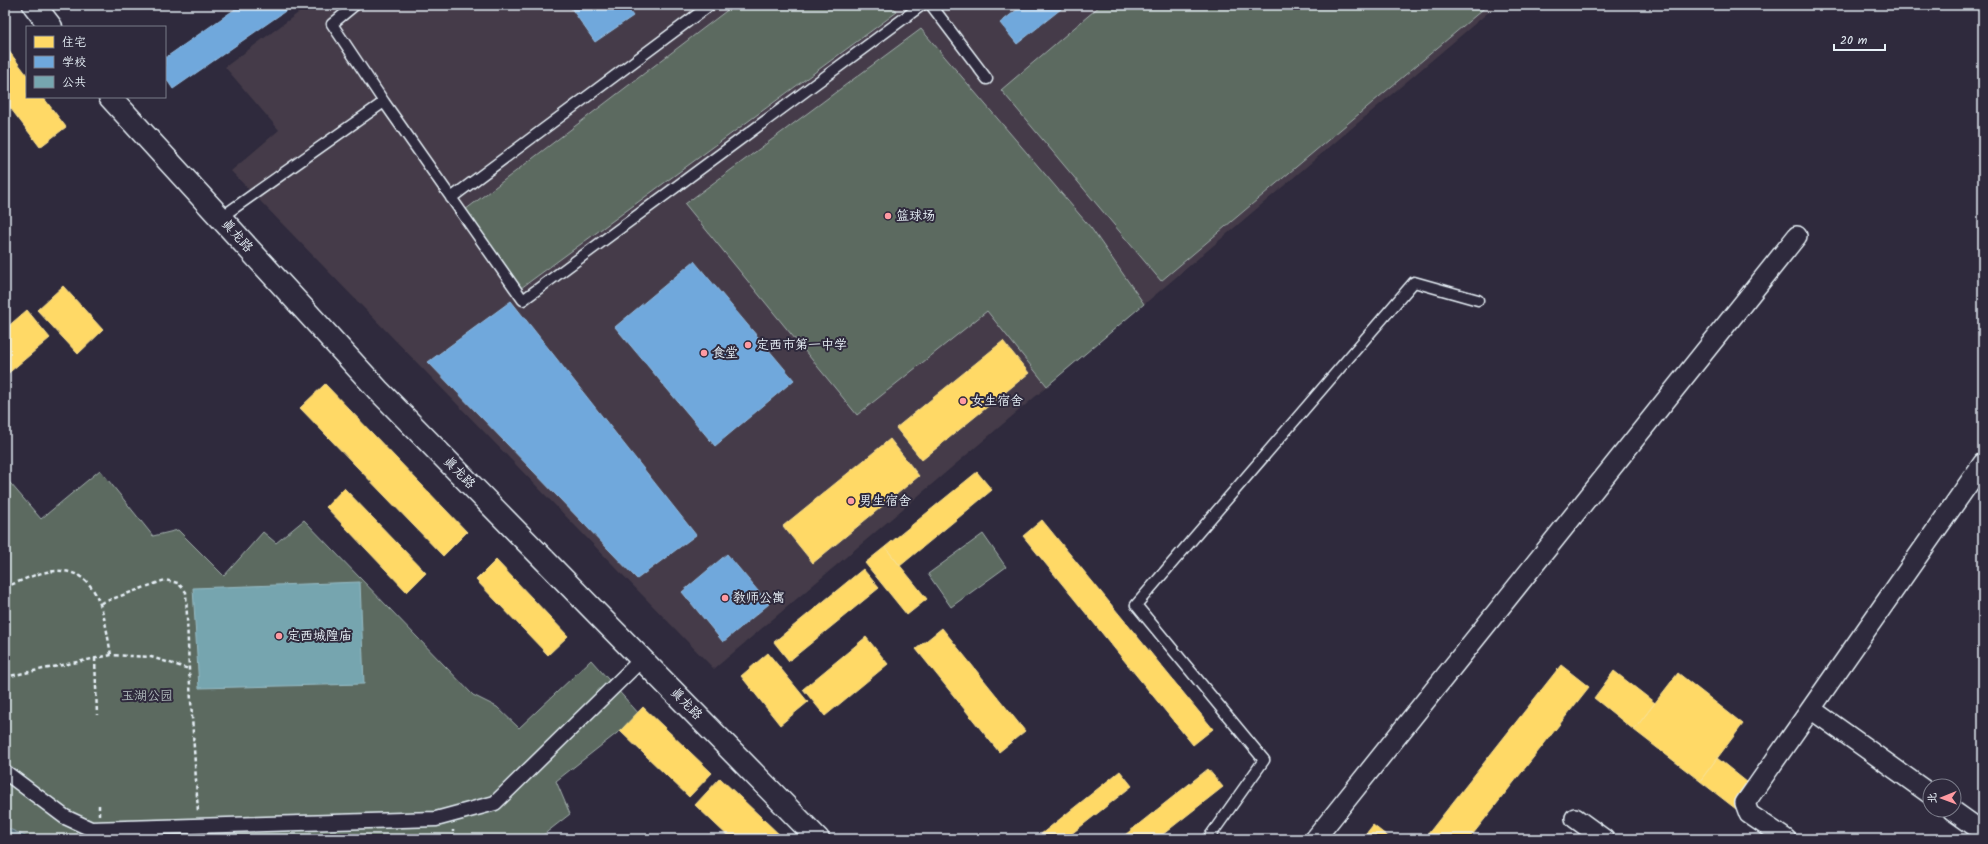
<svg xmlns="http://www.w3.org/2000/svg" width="1988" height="844" font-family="Kalam,'LXGW WenKai TC',sans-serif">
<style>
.built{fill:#443b48}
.green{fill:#5b6a61;stroke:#a2aeac}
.water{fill:#506977;stroke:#8d9fab}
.homes{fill:#ffd966;stroke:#f8e092}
.schools{fill:#6fa8dc;stroke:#93bee4}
.public{fill:#76a5af;stroke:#98bcc5}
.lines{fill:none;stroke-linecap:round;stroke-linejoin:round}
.service-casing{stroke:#e8f1f8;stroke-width:13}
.pedestrian-casing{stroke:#e8f1f8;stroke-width:17}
.minor-casing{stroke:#e8f1f8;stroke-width:22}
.secondary-casing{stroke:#e8f1f8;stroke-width:25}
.path{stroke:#e8f1f8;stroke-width:2.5;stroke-dasharray:4 3;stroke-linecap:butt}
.service{stroke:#2f2a3d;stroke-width:10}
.pedestrian{stroke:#2f2a3d;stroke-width:14}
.minor{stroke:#2f2a3d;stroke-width:19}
.secondary{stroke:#2f2a3d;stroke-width:22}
.poi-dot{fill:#ff9aa2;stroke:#2f2a3d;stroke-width:1.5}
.labels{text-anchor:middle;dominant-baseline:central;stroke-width:4;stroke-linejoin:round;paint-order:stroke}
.poi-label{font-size:13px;fill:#e8f1f8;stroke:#2f2a3d;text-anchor:start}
.street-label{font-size:13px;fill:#e8f1f8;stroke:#2f2a3d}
.park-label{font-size:13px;fill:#b0bbbc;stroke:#2f2a3d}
</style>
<rect width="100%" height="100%" fill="#2f2a3d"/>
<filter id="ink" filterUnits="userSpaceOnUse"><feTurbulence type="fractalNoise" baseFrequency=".025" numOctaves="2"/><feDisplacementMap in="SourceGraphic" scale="8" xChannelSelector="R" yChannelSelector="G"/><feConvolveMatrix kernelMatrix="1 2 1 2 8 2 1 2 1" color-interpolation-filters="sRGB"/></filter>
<g filter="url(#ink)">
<path class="built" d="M309 5H1497L714 669 231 171 279 130 225 67Z"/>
<path class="green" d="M734 5H891L897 12 517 291 461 213Z
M1101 5H1488L1161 281 1001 90Z
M921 29 1091 228 1144 304 1047 386 987 311 857 415 685 204Z
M100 470 153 536 178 530 224 576 263 532 276 543 304 520 473 695 497 707 519 728 591 660 640 715 556 781 570 814 538 839H5V477L41 519Z
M983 534 1006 567 951 607 928 574Z"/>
<path class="water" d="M5 827 32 839H5Z"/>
<path class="homes" d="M5 46 27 75V97H43L66 127 40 147 5 101Z
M63 286 103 330 78 354 37 310Z
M27 310 50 338 5 376V329Z
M1003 341 1029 373 922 460 896 428Z
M325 384 467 532 443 556 300 408Z
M890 439 919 476 813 563 783 526Z
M977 472 992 490 900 566 885 547Z
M344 488 426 573 407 592 326 507Z
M1042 520 1213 729 1193 745 1023 536Z
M885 547 927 599 907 615 865 563Z
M496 560 568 636 548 655 476 580Z
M863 569 879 588 789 661 774 642Z
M942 628 1025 731 999 752 916 649Z
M866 637 888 664 825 716 803 689Z
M768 653 808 702 780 725 741 676Z
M1561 665 1589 687 1469 839H1424Z
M1614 671 1655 703 1634 730 1594 698Z
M1678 673 1743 724 1700 781 1634 730Z
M643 707 712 773 689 797 620 731Z
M1717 758 1753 787 1736 809 1700 781Z
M1208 769 1223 787 1157 839H1120Z
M1120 771 1132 786 1065 839H1035Z
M720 778 784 839H731L695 805Z
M1373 825 1391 839H1362Z
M676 835 680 839H672Z"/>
<path class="schools" d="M241 5H294L173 89 165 77V58Z
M569 5H625L633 16 595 42Z
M1023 5H1066L1017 44 1000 23Z
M694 261 794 380 715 446 615 327Z
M511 301 696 535 637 579 428 362Z
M727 554 769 604 723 642 682 592Z"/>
<path class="public" d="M360 582 364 684 199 688 193 588Z"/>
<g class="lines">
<g class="service-casing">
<path id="service" d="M355 5 332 24 384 102 523 300 922 5
M931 5 987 79
M451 198 710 5
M220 218 384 102
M1208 839 1264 760 1136 605 1414 282 1478 300"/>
</g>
<g class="pedestrian-casing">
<path id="pedestrian" d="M5 772 65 817 91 829 436 819 495 803 642 659"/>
</g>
<g class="minor-casing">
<path id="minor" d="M1811 709 1930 794
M1952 810 1983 832
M1575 818 1604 839
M1315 839 1797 236
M1786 839 1749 814 1745 803 1983 463"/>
</g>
<g class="secondary-casing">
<path id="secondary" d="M34 5 51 27
M110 97 378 390 818 839"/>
</g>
<path class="path" d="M5 587C17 583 30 576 42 573 100 559 104 616 111 655
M101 603 165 580 178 583 186 592 189 669 198 812
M95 658 97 715
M5 677 111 655 151 657 189 669
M99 805V815
M453 839V830"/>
<use href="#service" class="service"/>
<use href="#pedestrian" class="pedestrian"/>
<use href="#minor" class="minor"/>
<use href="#secondary" class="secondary"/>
</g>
</g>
<g class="poi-dot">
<circle cx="888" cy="216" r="4"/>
<circle cx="748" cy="345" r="4"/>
<circle cx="704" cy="353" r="4"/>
<circle cx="963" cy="401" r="4"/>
<circle cx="851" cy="501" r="4"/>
<circle cx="725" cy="598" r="4"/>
<circle cx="279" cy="636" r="4"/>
</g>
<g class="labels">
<g class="poi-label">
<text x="896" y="216">篮球场</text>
<text x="756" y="345">定西市第一中学</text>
<text x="712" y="353">食堂</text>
<text x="971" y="401">女生宿舍</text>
<text x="859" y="501">男生宿舍</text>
<text x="733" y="598">教师公寓</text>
<text x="287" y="636">定西城隍庙</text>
</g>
<g class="street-label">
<text transform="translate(237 236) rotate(48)">真龙路</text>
<text transform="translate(459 473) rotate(46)">真龙路</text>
<text transform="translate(686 704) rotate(46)">真龙路</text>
</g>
<g class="park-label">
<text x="147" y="696">玉湖公园</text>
</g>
</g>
<rect width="1988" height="844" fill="none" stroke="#2f2a3d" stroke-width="20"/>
<rect x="10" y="10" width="1968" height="824" fill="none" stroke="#e8f1f8" stroke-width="1.5" filter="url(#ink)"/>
<rect x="26" y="26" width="140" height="72" fill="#2f2a3d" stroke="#797a88"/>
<rect x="34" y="36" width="20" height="12" fill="#ffd966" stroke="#797a88"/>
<text x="62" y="46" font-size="12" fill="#e8f1f8">住宅</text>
<rect x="34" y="56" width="20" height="12" fill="#6fa8dc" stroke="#797a88"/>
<text x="62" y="66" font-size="12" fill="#e8f1f8">学校</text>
<rect x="34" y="76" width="20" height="12" fill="#76a5af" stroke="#797a88"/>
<text x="62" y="86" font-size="12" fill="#e8f1f8">公共</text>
<g transform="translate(1942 798) rotate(269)"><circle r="19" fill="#2f2a3d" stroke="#797a88"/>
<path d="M0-3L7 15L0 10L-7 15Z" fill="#ff9aa2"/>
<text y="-6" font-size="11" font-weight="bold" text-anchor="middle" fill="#e8f1f8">北</text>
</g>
<path d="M1834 44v6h51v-6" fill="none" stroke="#e8f1f8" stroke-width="2"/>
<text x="1840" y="44" font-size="12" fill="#e8f1f8" stroke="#2f2a3d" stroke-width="3" paint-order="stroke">20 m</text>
</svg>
